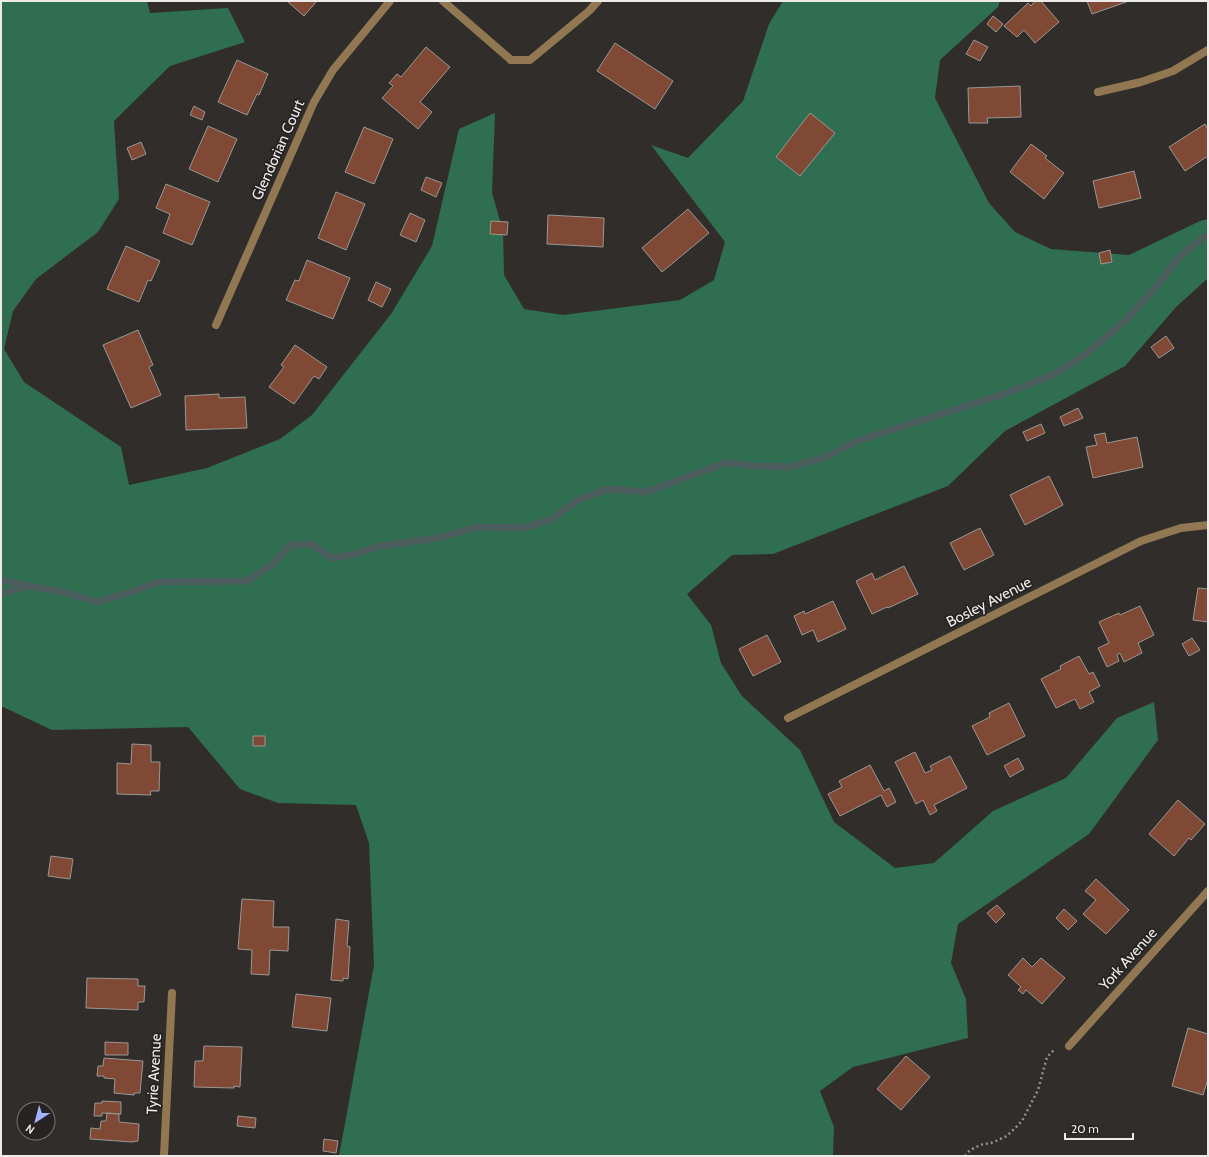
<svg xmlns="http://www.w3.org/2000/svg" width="1209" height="1157" font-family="Cabin,sans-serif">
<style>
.forest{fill:#306e51}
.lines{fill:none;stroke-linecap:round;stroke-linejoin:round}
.stream{stroke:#4b5c5d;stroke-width:7}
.building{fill:#7f4935;stroke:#9b9795}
.path{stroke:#928f8e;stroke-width:2.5;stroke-dasharray:2 3;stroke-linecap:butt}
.service{stroke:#927852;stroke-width:8}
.minor{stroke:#927852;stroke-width:8}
.labels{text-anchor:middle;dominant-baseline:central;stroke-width:3.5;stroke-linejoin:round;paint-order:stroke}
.street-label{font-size:15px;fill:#edebea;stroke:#262322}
</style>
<rect width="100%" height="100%" fill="#302d2b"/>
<path class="forest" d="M1 1H147L150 13 228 8 245 42 170 66 114 121 119 199 98 232 36 279 13 311 4 349 24 382 121 447 129 485 207 468 280 439 312 415 391 314 432 246 459 129 495 113 492 193 503 231 504 275 524 309 563 315 680 300 714 280 725 242 651 145 688 158 743 101 769 24 783 1H1000L998 7 940 60 935 98 989 203 1015 232 1051 249 1129 255 1200 221 1208 219V280H1206L1176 307 1125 366 1005 431 948 486 773 554 732 555 687 594 711 625 721 663 742 696 800 750 834 822 895 868 934 863 993 811 1066 778 1117 718 1154 702 1158 740 1089 834 958 924 951 963 966 999 968 1038 853 1067 820 1091 834 1127 833 1156H339L374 965 369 843 356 805 278 803 240 789 188 727 52 730 1 706Z"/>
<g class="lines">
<path class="stream" d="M1 580 29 586 64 592 97 602 131 592 158 582 247 581 273 564 290 545 311 544 332 558 356 554 379 546 438 538 477 527 524 528 552 519 576 501 607 489 646 492 725 463 757 466 790 467 826 457 857 441 1001 395 1053 375 1086 354 1127 319 1156 287 1179 257 1201 239 1208 236
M1 594 26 587"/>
</g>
<path class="building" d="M287 1H317L304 16Z
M1035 1H1041L1059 22 1035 43 1024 30 1017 37 1004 26 1028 3 1031 6Z
M1087 1H1129L1092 14Z
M993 16 1003 24 996 32 987 24Z
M974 40 988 47 980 61 966 54Z
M615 43 673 81 655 109 597 71Z
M426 47 450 67 420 102 432 112 418 129 382 98 393 86 389 83 397 74 401 77Z
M237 60 268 74 259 95 257 94 247 115 218 102Z
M1020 86 1021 117 987 118 988 123H969L968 88Z
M194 106 205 112 202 120 190 115Z
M810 113 835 133 800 176 776 157Z
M1205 124 1208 129V156L1185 171 1169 147Z
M208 126 237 139 218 182 189 169Z
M364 127 393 139 374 184 345 172Z
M141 142 146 154 132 160 127 148Z
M1031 144 1047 156 1045 158 1064 173 1044 199 1010 172Z
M1134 171 1141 198 1099 208 1093 181Z
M426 177 442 183 436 197 421 190Z
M166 184 210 202 192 245 163 233 170 214 156 208Z
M336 192 365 204 346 250 318 238Z
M688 209 709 233 662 272 642 248Z
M410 213 425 220 416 242 400 235Z
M548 215 604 218 603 247 547 244Z
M491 221 508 222 507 235 490 234Z
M126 246 160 261 151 281 148 280 139 302 107 289Z
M1110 250 1112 262 1101 264 1099 253Z
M307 260 350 278 333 319 286 300 295 280 299 281Z
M376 282 391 289 382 307 368 300Z
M138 330 153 365 149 367 161 395 131 408 103 345Z
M1166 336 1174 348 1159 358 1151 347Z
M295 345 327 367 319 379 314 376 294 404 269 387 284 367 281 365Z
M219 394V398L245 397 247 428 186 430 185 396Z
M1078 408 1083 418 1064 426 1060 417Z
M1041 424 1045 433 1027 441 1023 432Z
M1105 433 1107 443 1137 437 1143 467 1093 478 1086 447 1097 445 1094 435Z
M1049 476 1063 505 1025 525 1010 495Z
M980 528 994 555 964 570 950 543Z
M904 566 918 594 888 608 887 607 872 614 856 581 872 573 875 580Z
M1198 588 1208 589V622L1193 620Z
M833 601 846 629 818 642 813 630 802 635 794 616 804 611 805 614Z
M1140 606 1154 635 1138 643 1142 653 1124 662 1120 653 1117 655 1119 661 1107 667 1098 648 1109 643 1099 622 1119 613 1120 615Z
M767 635 781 662 753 676 739 649Z
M1192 638 1200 650 1189 656 1182 644Z
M1079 656 1089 674 1093 672 1100 686 1089 692 1094 702 1080 709 1075 699 1056 708 1041 679 1061 669 1060 666Z
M1009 703 1025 736 987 755 972 726 990 717 989 713Z
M253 736H265V746H253Z
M132 744 151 745V762H160L159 791H150L151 795 117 794V763L131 764Z
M915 752 925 773 932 770 930 766 950 756 967 788 934 805 937 811 930 815 923 800 916 804 895 762Z
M1018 758 1024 769 1010 777 1004 766Z
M870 765 884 791 889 788 896 802 887 807 881 795 840 816 828 794 842 787 839 781Z
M1178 800 1205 824 1191 840 1189 838 1174 856 1149 834Z
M51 856 73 859 70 879 48 876Z
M1096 879 1129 910 1106 934 1083 914 1096 900 1085 891Z
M242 899 274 901 273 927H289L288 951 270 950 269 975 251 974 252 950 238 949Z
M997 905 1005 914 996 923 987 913Z
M1064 909 1077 921 1068 930 1056 918Z
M336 919 349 921 347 946 350 947 348 979 343 978V981L331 980Z
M1023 958 1032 967 1041 958 1065 978 1042 1004 1026 990 1023 994 1018 990 1021 987 1008 975Z
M87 978 138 979V986H145L144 1002H138V1010L86 1008Z
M296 994 331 998 327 1031 292 1027Z
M1188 1028 1208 1034V1079L1203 1095 1172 1086Z
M105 1042 128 1043V1055H105Z
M204 1046 242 1047 240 1087 234 1086V1088L194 1087 195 1061H203Z
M906 1056 930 1077 901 1110 877 1089Z
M104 1058 143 1061 140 1093H134V1095L114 1093 115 1079 104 1078V1076H97L98 1066H103Z
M102 1101 121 1102V1114L102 1113V1116H94L95 1103H102Z
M107 1113 119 1114V1122L139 1124 138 1141 132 1142 90 1139 91 1128 100 1129 101 1121H106Z
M238 1116 256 1118 255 1128 237 1126Z
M324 1139 338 1141 336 1153 323 1151Z"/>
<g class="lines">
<path class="path" d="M965 1156 970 1150 983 1144 991 1143 1007 1136 1022 1121 1038 1090 1047 1057 1055 1049"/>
<path class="service" d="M511 60H530L589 11 598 1"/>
<path class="minor" d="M443 1 511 60
M1098 92 1141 82 1173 71 1208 50
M216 325 314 102 333 70 390 1
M788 718 1141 541 1181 528 1208 525
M1069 1046 1208 891
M164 1156 172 993"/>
</g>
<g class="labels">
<g class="street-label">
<text transform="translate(278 150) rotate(-66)">Glendorian Court</text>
<text transform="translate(989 602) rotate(-27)">Bosley Avenue</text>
<text transform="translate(1128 959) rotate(-48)">York Avenue</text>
<text transform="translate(154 1074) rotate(-87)">Tyrie Avenue</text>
</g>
</g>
<rect width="1209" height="1157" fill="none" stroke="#edebea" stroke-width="4"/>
<g transform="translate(36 1121) rotate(216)"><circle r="19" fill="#262322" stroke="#767372"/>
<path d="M0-3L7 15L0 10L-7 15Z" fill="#a3b2fd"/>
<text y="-6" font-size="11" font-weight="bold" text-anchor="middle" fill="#edebea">N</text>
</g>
<path d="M1065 1133v6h68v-6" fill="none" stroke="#edebea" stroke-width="2"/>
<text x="1071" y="1133" font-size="12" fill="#edebea" stroke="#262322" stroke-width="3" paint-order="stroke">20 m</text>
</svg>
